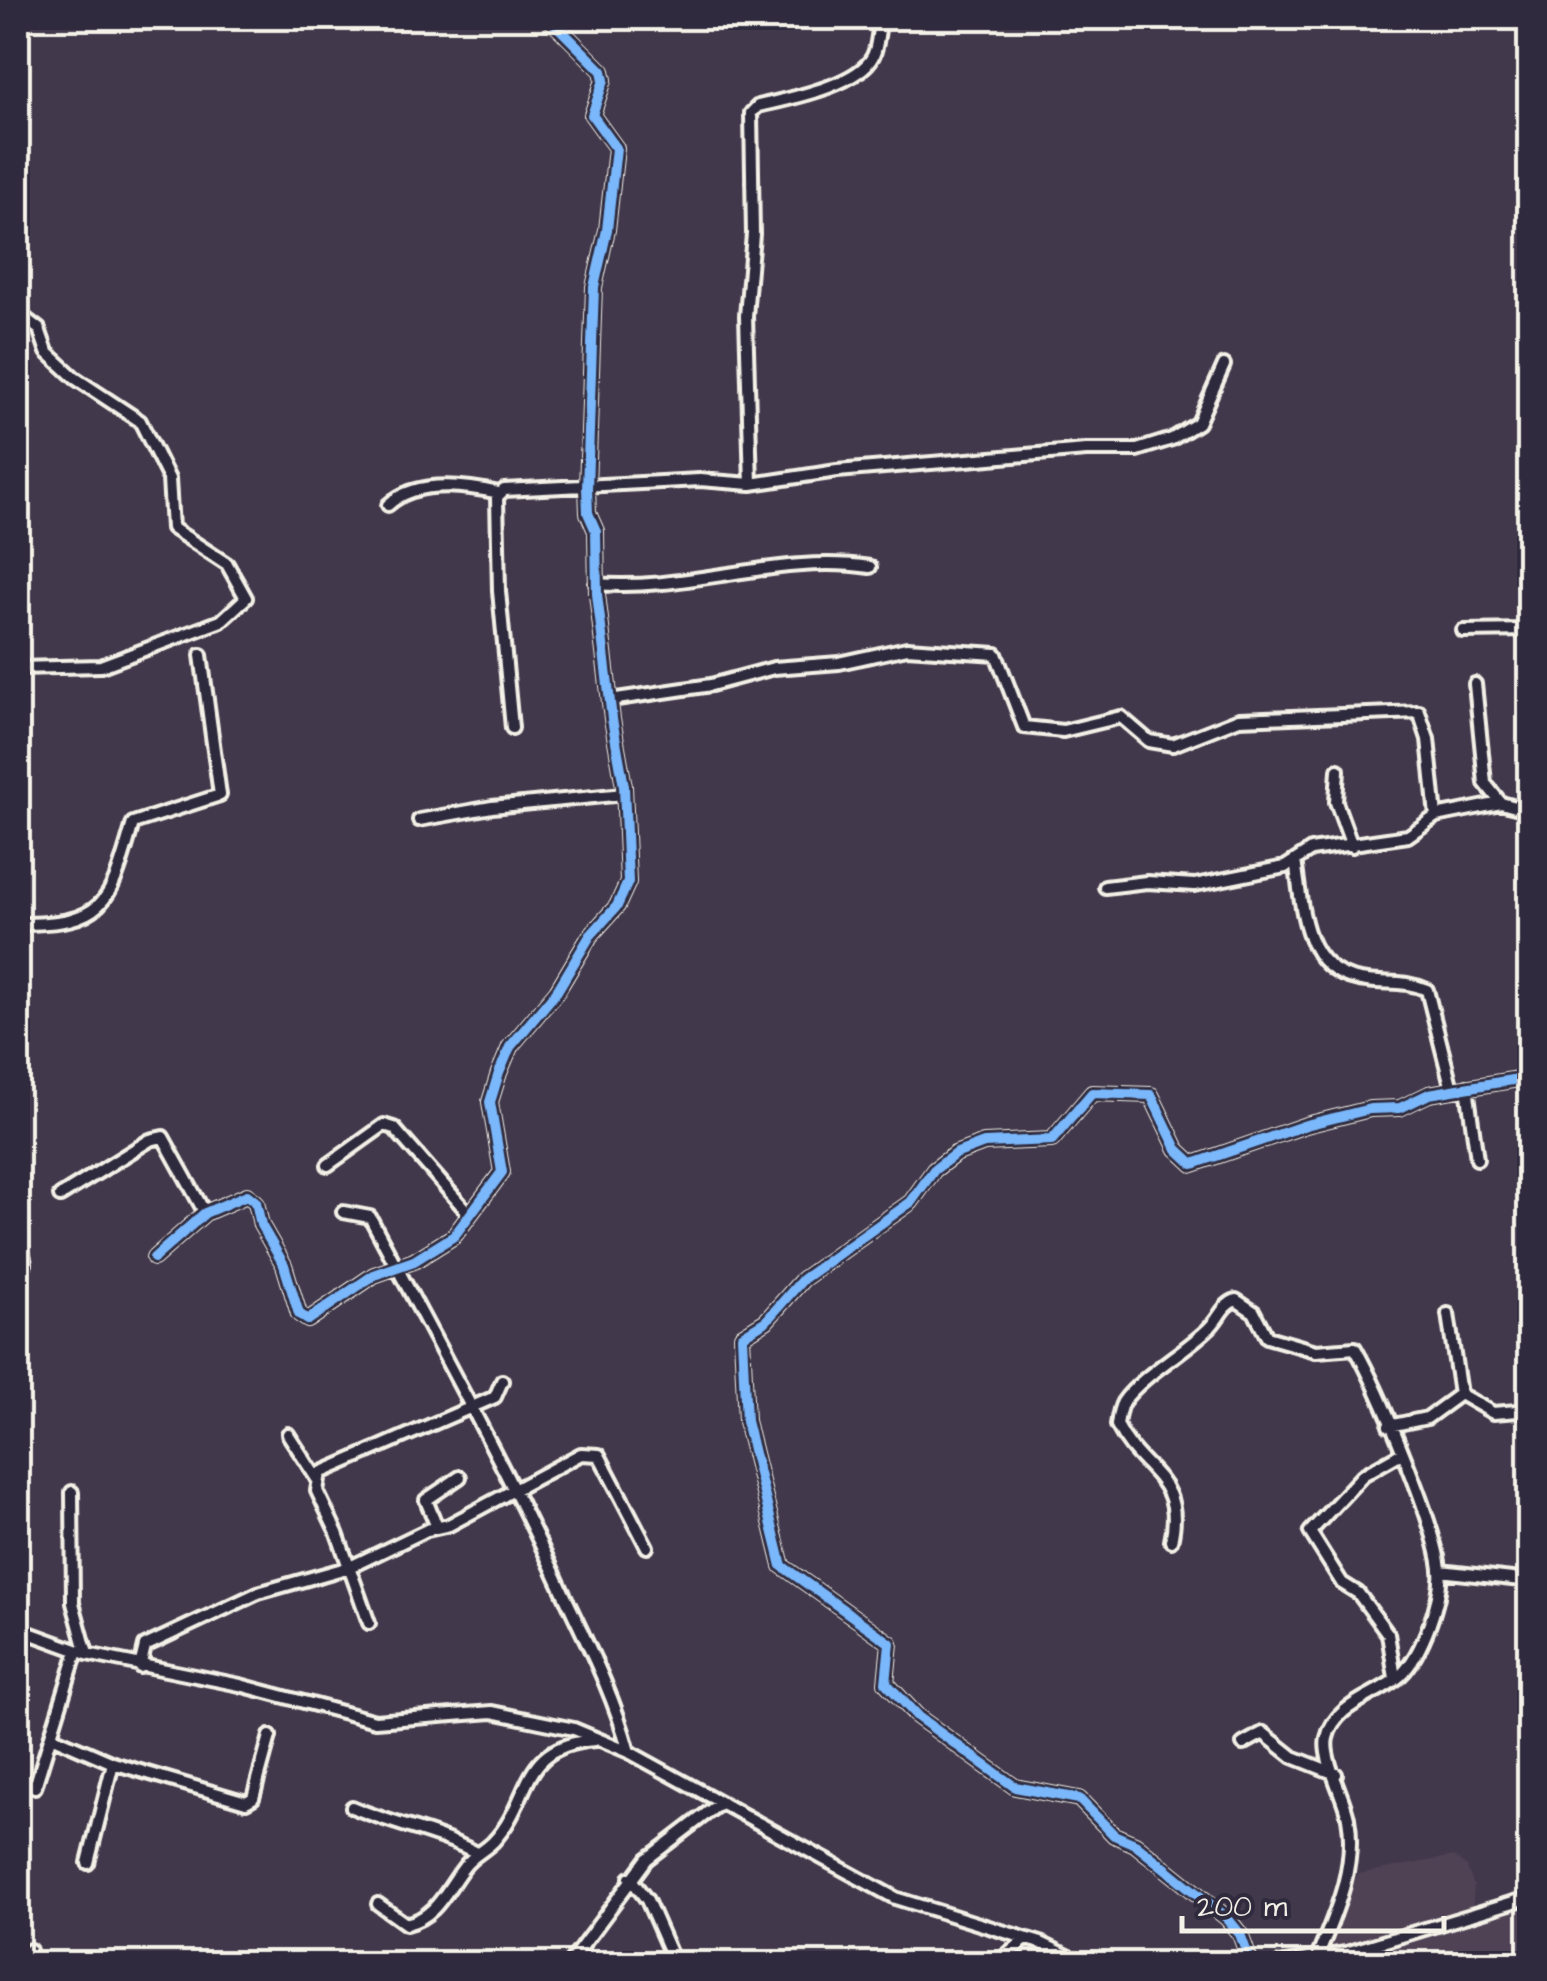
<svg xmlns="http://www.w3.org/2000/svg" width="1547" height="1981" font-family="'Architects Daughter',sans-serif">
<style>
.built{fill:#504255}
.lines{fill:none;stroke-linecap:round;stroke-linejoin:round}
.street-casing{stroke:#f4f1e8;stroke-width:18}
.street{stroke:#2f2a3d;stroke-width:10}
.cycleway-casing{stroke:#2f2a3d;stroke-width:16}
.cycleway{stroke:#7ab7fb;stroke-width:10}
</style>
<rect width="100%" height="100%" fill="#42384b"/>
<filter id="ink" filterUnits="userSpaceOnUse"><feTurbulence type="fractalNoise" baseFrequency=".01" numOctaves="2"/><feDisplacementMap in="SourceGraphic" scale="20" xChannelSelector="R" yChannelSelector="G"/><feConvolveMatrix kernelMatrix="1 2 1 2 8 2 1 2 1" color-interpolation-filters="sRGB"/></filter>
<g filter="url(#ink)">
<path class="built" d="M1454 1856 1467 1867 1474 1886 1472 1909 1529 1888V1963L1321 1964 1358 1874Z"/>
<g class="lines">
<g class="street-casing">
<path id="street" d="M1491 18 1530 22
M18 313 39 329 47 352 75 378 140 421 169 479 172 528 227 564 246 598 221 621 101 666 18 668
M751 484 746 316 753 234 751 113 758 106C787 99 858 86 873 56 879 44 877 30 882 18
M388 505C416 479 464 485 499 493
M596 584C688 592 780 553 870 567
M1463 631 1530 630
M1475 684 1485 783 1501 803 1530 811
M610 700 711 685 774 668 839 663 907 648 996 654 1024 727 1063 731 1121 717 1149 741 1173 745 1239 719 1419 712 1428 739 1436 816
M512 728 499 591 497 497 504 490 700 480 751 484 837 471 1086 450H1137L1172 439 1198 423 1224 365
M1338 770 1336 802 1352 846
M419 820 492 807 624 794
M1295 861C1303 911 1303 975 1367 981 1390 984 1405 980 1427 990L1452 1089
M1105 887 1147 882 1195 885 1285 867 1311 850 1408 836 1436 816 1501 803
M18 924C106 924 110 904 133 823L220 795 201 655
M1467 1087 1477 1159
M328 1165 384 1125 394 1128 470 1215
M60 1196 150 1140 163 1137 205 1213
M343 1212 370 1217C435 1340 504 1463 562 1590 587 1643 614 1695 629 1752
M18 1229 25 1264 18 1275
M154 1258 205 1213 247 1195 256 1202 261 1225 284 1265 299 1314 308 1320 374 1275 414 1261 454 1236 502 1172 490 1102 499 1073 510 1047 557 991 590 936 617 906 628 882 624 786 612 719 597 594 596 531 588 513 587 488 594 287 607 230 616 148 592 115 604 80 602 71 549 18
M1460 1394 1493 1413 1530 1410
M1389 1426 1427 1418 1460 1394 1448 1314
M288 1434 317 1479
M72 1492 73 1603 87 1654
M437 1527 426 1500 460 1477
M1171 1541C1186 1478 1141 1473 1117 1425 1118 1417 1119 1409 1123 1402 1140 1377 1186 1351 1209 1328 1220 1318 1222 1305 1236 1300L1254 1312 1267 1337 1316 1351 1355 1348C1379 1390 1435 1523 1440 1569 1443 1598 1422 1654 1401 1675 1378 1696 1335 1703 1327 1738 1322 1758 1344 1796 1348 1818 1357 1867 1335 1914 1317 1958
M1440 1571 1530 1581
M369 1623 337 1533 317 1491 320 1473 495 1397 502 1381
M18 1629 87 1654 240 1685 375 1721 492 1712 574 1729 629 1752 895 1898 1041 1943 1085 1964
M140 1667 145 1646 258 1593 350 1567 427 1530 449 1525 581 1454 599 1455 647 1547
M1395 1678 1388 1634 1358 1593 1342 1583 1310 1532 1363 1475 1400 1454
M53 1737 113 1763 246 1802 253 1798 270 1736
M1243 1744 1263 1733 1293 1757 1336 1774
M18 1778 35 1787 77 1651
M352 1807C394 1825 437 1832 477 1853
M88 1863 113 1763
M630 1878 647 1900 675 1964
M378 1904 406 1924C437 1917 446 1890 464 1867 472 1856 484 1851 493 1842 534 1798 517 1746 595 1740
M18 1963 30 1950
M569 1964 647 1859 719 1804
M996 1964 1026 1939
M1251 1964 1240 1934 1227 1918 1135 1844 1114 1835 1079 1799 1015 1787 918 1717 886 1683 890 1643 782 1566 746 1421 742 1336 766 1321 803 1279 911 1202 934 1170 955 1154 984 1143 1052 1140 1092 1093 1151 1095 1177 1149 1193 1164 1306 1125 1370 1109 1400 1108 1429 1094 1530 1077
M1279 1964 1346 1953 1530 1897"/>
</g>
<use href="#street" class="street"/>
<g class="cycleway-casing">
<path id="cycleway" d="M154 1258 205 1213 247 1195 256 1202 261 1225 284 1265 299 1314 308 1320 374 1275 414 1261 454 1236 502 1172 490 1102 499 1073 510 1047 557 991 590 936 617 906 628 882 624 786 612 719 597 594 596 531 588 513 587 488 594 287 607 230 616 148 592 115 604 80 602 71 549 18
M1251 1964 1240 1934 1227 1918 1135 1844 1114 1835 1079 1799 1015 1787 918 1717 886 1683 890 1643 782 1566 746 1421 742 1336 766 1321 803 1279 911 1202 934 1170 955 1154 984 1143 1052 1140 1092 1093 1151 1095 1177 1149 1193 1164 1306 1125 1370 1109 1400 1108 1429 1094 1530 1077"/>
</g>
<use href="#cycleway" class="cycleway"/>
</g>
</g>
<rect width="1547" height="1981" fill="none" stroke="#2f2a3d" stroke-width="60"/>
<rect x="30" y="30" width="1487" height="1921" fill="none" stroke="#f4f1e8" stroke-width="4" filter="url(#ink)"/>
<path d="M1182 1916v15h262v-15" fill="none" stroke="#f4f1e8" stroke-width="5"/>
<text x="1197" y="1916" font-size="30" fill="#f4f1e8" stroke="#2f2a3d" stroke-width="8" paint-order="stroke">200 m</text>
</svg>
